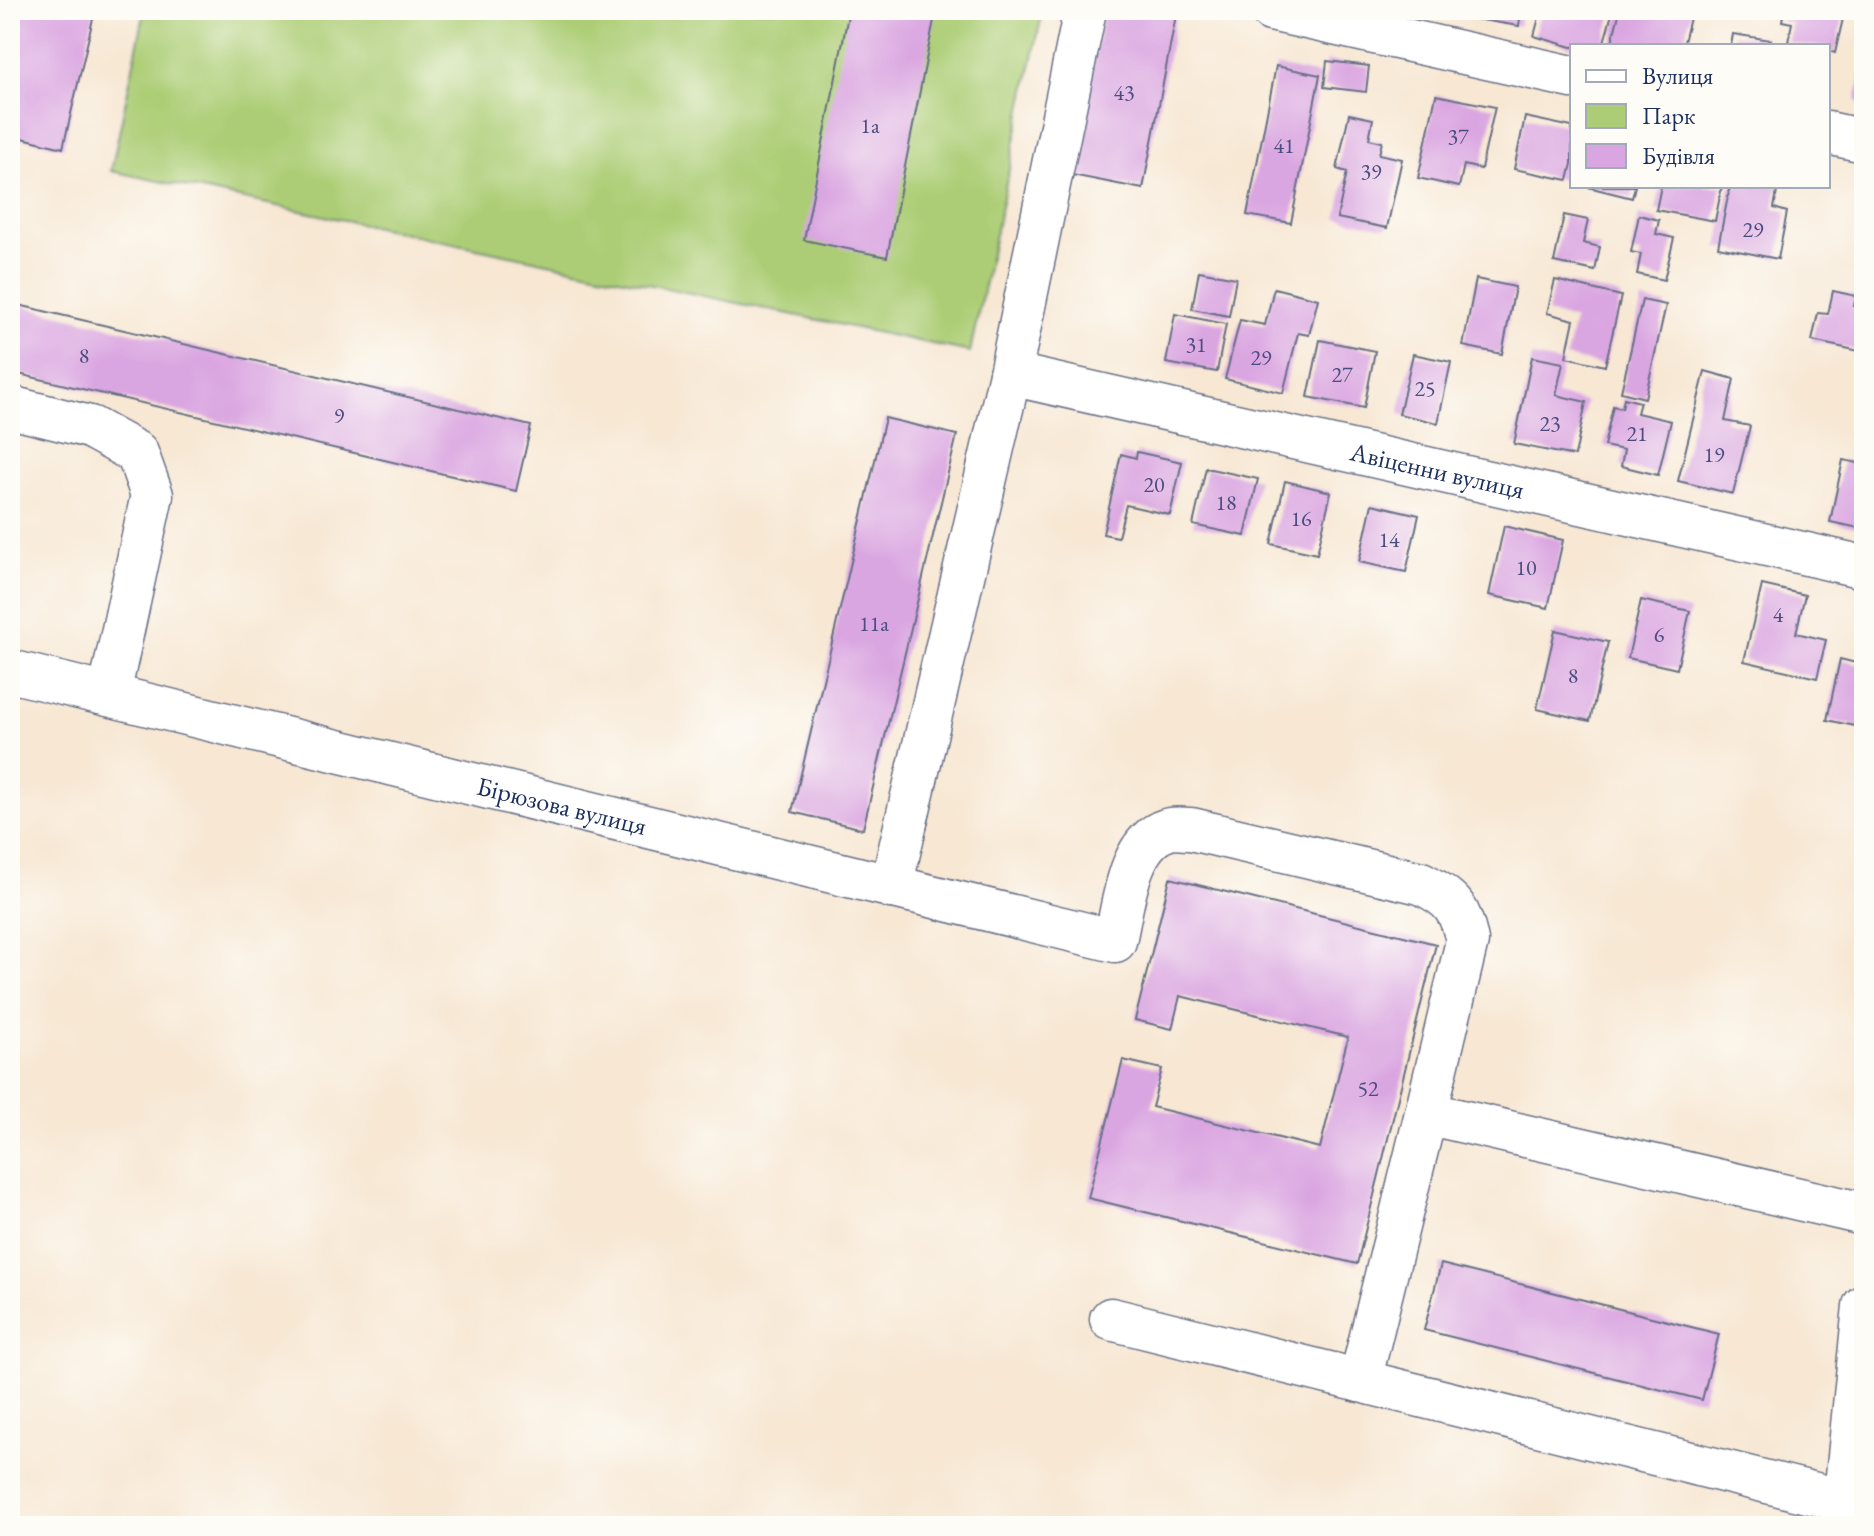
<svg xmlns="http://www.w3.org/2000/svg" width="1874" height="1536" font-family="'EB Garamond',serif">
<style>
.green{fill:#accd75;stroke:#647e6a;stroke-width:2}
.building{fill:#daa6e1}
.lines{fill:none;stroke-linecap:round;stroke-linejoin:round}
.minor-casing{stroke:#686f87;stroke-width:45}
.minor{stroke:#fff;stroke-width:42}
.labels{text-anchor:middle;dominant-baseline:central;stroke-width:6;stroke-linejoin:round;paint-order:stroke}
.number-label{font-size:22px;fill:#4b4d7f}
.street-label{font-size:26px;fill:#1b2f5e;stroke:#fdfcf7}
</style>
<rect width="100%" height="100%" fill="#fdfcf7"/>
<filter id="ink" filterUnits="userSpaceOnUse"><feTurbulence type="fractalNoise" baseFrequency=".0125" numOctaves="2"/><feDisplacementMap in="SourceGraphic" scale="16" xChannelSelector="R" yChannelSelector="G"/><feConvolveMatrix kernelMatrix="1 2 1 2 8 2 1 2 1" color-interpolation-filters="sRGB"/></filter>
<filter id="wash" filterUnits="userSpaceOnUse"><feTurbulence type="fractalNoise" baseFrequency=".006" numOctaves="4" result="noise"/><feDisplacementMap in="SourceGraphic" scale="32" xChannelSelector="R" yChannelSelector="G"/><feGaussianBlur stdDeviation="1.8" result="paint"/><feColorMatrix in="noise" values="0 0 0 0 0 0 0 0 0 0 0 0 0 0 0 0 0 1.4 0 .05"/><feComposite in="paint" operator="in"/></filter>
<g filter="url(#wash)">
<rect width="100%" height="100%" fill="#f7e7d3"/>
<path class="green" d="M145 10H1043L970 352 111 171Z"/>
<g id="blocks">
<path class="building" d="M18 10H95L63 148 10 135V42Z
M849 10H936L887 257 804 240Z
M1104 10H1177L1143 189 1072 175Z
M1464 10H1521L1519 26 1463 17Z
M1541 10H1613L1603 46 1572 47 1534 36Z
M1620 10H1692L1683 46H1611Z
M1784 10H1845L1835 53 1828 51V46H1806L1788 42 1792 23 1782 21Z
M1733 34 1771 40 1770 46H1731Z
M1327 61 1369 66 1366 92 1324 87Z
M1276 66 1320 75 1291 223 1247 215Z
M1863 70H1864V103L1856 101Z
M1436 95 1495 107 1481 169 1464 165 1459 187 1418 178Z
M1349 114 1373 119 1369 139 1382 142 1379 154 1402 159 1387 228 1337 218 1347 172 1337 169Z
M1525 117 1572 127V164L1568 180 1514 169Z
M1584 186H1635L1632 198Z
M1661 186H1722L1715 221 1656 210Z
M1730 186H1778L1774 208 1787 212 1778 259 1718 247Z
M1564 215 1588 220 1583 243 1600 247 1595 271 1554 262Z
M1639 215 1659 220 1656 234 1674 238 1664 280 1637 274 1641 254 1631 252Z
M1199 271 1236 278 1229 316 1192 309Z
M1476 279 1515 287 1502 354 1463 346Z
M1555 280 1621 296 1605 366 1566 357 1574 320 1547 313Z
M1274 288 1318 299 1309 335 1298 333 1283 393 1225 379 1240 320 1265 325Z
M1833 291 1856 296 1854 306 1864 308V352L1812 341 1818 313 1828 314Z
M1642 300 1666 305 1645 398 1621 392Z
M10 303 531 426 516 491 10 372Z
M1175 314 1226 324 1217 372 1166 363Z
M1320 340 1375 351 1364 408 1308 397Z
M1413 354 1451 362 1438 423 1399 414Z
M1532 357 1563 363 1556 395 1586 402 1575 456 1514 444Z
M1705 371 1734 379 1725 421 1750 426 1733 494 1678 481Z
M1624 398 1640 402 1637 413 1671 421 1658 475 1621 466 1624 450 1604 446 1613 406 1622 408Z
M885 418 957 435 863 829 792 812Z
M1137 452 1182 462 1170 515 1126 505 1118 537 1103 534 1121 454 1136 458Z
M1843 460 1864 464V529L1830 522Z
M1206 468 1258 479 1245 536 1193 525Z
M1285 481 1331 492 1317 554 1271 544Z
M1372 504 1419 515 1406 572 1359 562Z
M1504 526 1563 540 1548 608 1489 595Z
M1762 585 1805 595 1796 633 1826 640 1817 678 1744 661Z
M1641 600 1690 611 1677 669 1628 658Z
M1555 630 1608 642 1590 721 1537 709Z
M1840 659 1864 665V728L1827 720Z
M1170 878 1436 944 1357 1264 1088 1198 1123 1060 1162 1069 1152 1107 1320 1148 1348 1037 1180 996 1172 1029 1135 1020Z
M1441 1264 1719 1334 1702 1400 1424 1330Z"/>
</g>
</g>
<g filter="url(#ink)">
<use href="#blocks" fill-opacity="0" stroke="#686f87" stroke-width="2"/>
<g class="lines">
<g class="minor-casing">
<g id="minor">
<path d="M1271 10 1572 77"/>
<path d="M1828 133 1864 141"/>
<path id="s1" d="M1010 374 1864 567"/>
<path d="M10 407 90 427 137 453 152 495 109 695"/>
<path id="s2" d="M10 671 1115 941C1123 907 1128 842 1166 830 1173 827 1183 829 1191 829L1421 883C1451 898 1460 907 1467 941L1426 1113 1864 1214"/>
<path d="M891 887 1010 374 1085 10"/>
<path d="M1111 1319 1844 1501"/>
<path d="M1360 1381 1426 1113"/>
<path d="M1842 1526 1864 1306"/>
</g>
</g>
<use href="#minor" class="minor"/>
</g>
</g>
<g class="labels">
<g class="number-label">
<text x="1124" y="92">43</text>
<text x="870" y="125">1a</text>
<text x="1458" y="136">37</text>
<text x="1284" y="145">41</text>
<text x="1371" y="171">39</text>
<text x="1753" y="229">29</text>
<text x="1196" y="344">31</text>
<text x="84" y="355">8</text>
<text x="1261" y="357">29</text>
<text x="1342" y="374">27</text>
<text x="1425" y="388">25</text>
<text x="339" y="415">9</text>
<text x="1550" y="423">23</text>
<text x="1637" y="433">21</text>
<text x="1714" y="454">19</text>
<text x="1154" y="484">20</text>
<text x="1226" y="502">18</text>
<text x="1301" y="518">16</text>
<text x="1389" y="539">14</text>
<text x="1526" y="567">10</text>
<text x="1778" y="614">4</text>
<text x="874" y="623">11а</text>
<text x="1659" y="634">6</text>
<text x="1573" y="675">8</text>
<text x="1368" y="1088">52</text>
</g>
<g class="street-label">
<text stroke="none"><textPath href="#s1" startOffset="438">Авіценни вулиця</textPath></text>
<text stroke="none"><textPath href="#s2" startOffset="568">Бірюзова вулиця</textPath></text>
</g>
</g>
<rect width="1874" height="1536" fill="none" stroke="#fdfcf7" stroke-width="40"/>
<rect x="1570" y="44" width="260" height="144" fill="#fdfcf7" stroke="#a3aaba" stroke-width="2"/>
<rect x="1586" y="70" width="40" height="12" fill="#ffffff" stroke="#a3aaba" stroke-width="2"/>
<text x="1642" y="84" font-size="24" fill="#1b2f5e">Вулиця</text>
<rect x="1586" y="104" width="40" height="24" fill="#accd75" stroke="#a3aaba" stroke-width="2"/>
<text x="1642" y="124" font-size="24" fill="#1b2f5e">Парк</text>
<rect x="1586" y="144" width="40" height="24" fill="#daa6e1" stroke="#a3aaba" stroke-width="2"/>
<text x="1642" y="164" font-size="24" fill="#1b2f5e">Будівля</text>
</svg>
